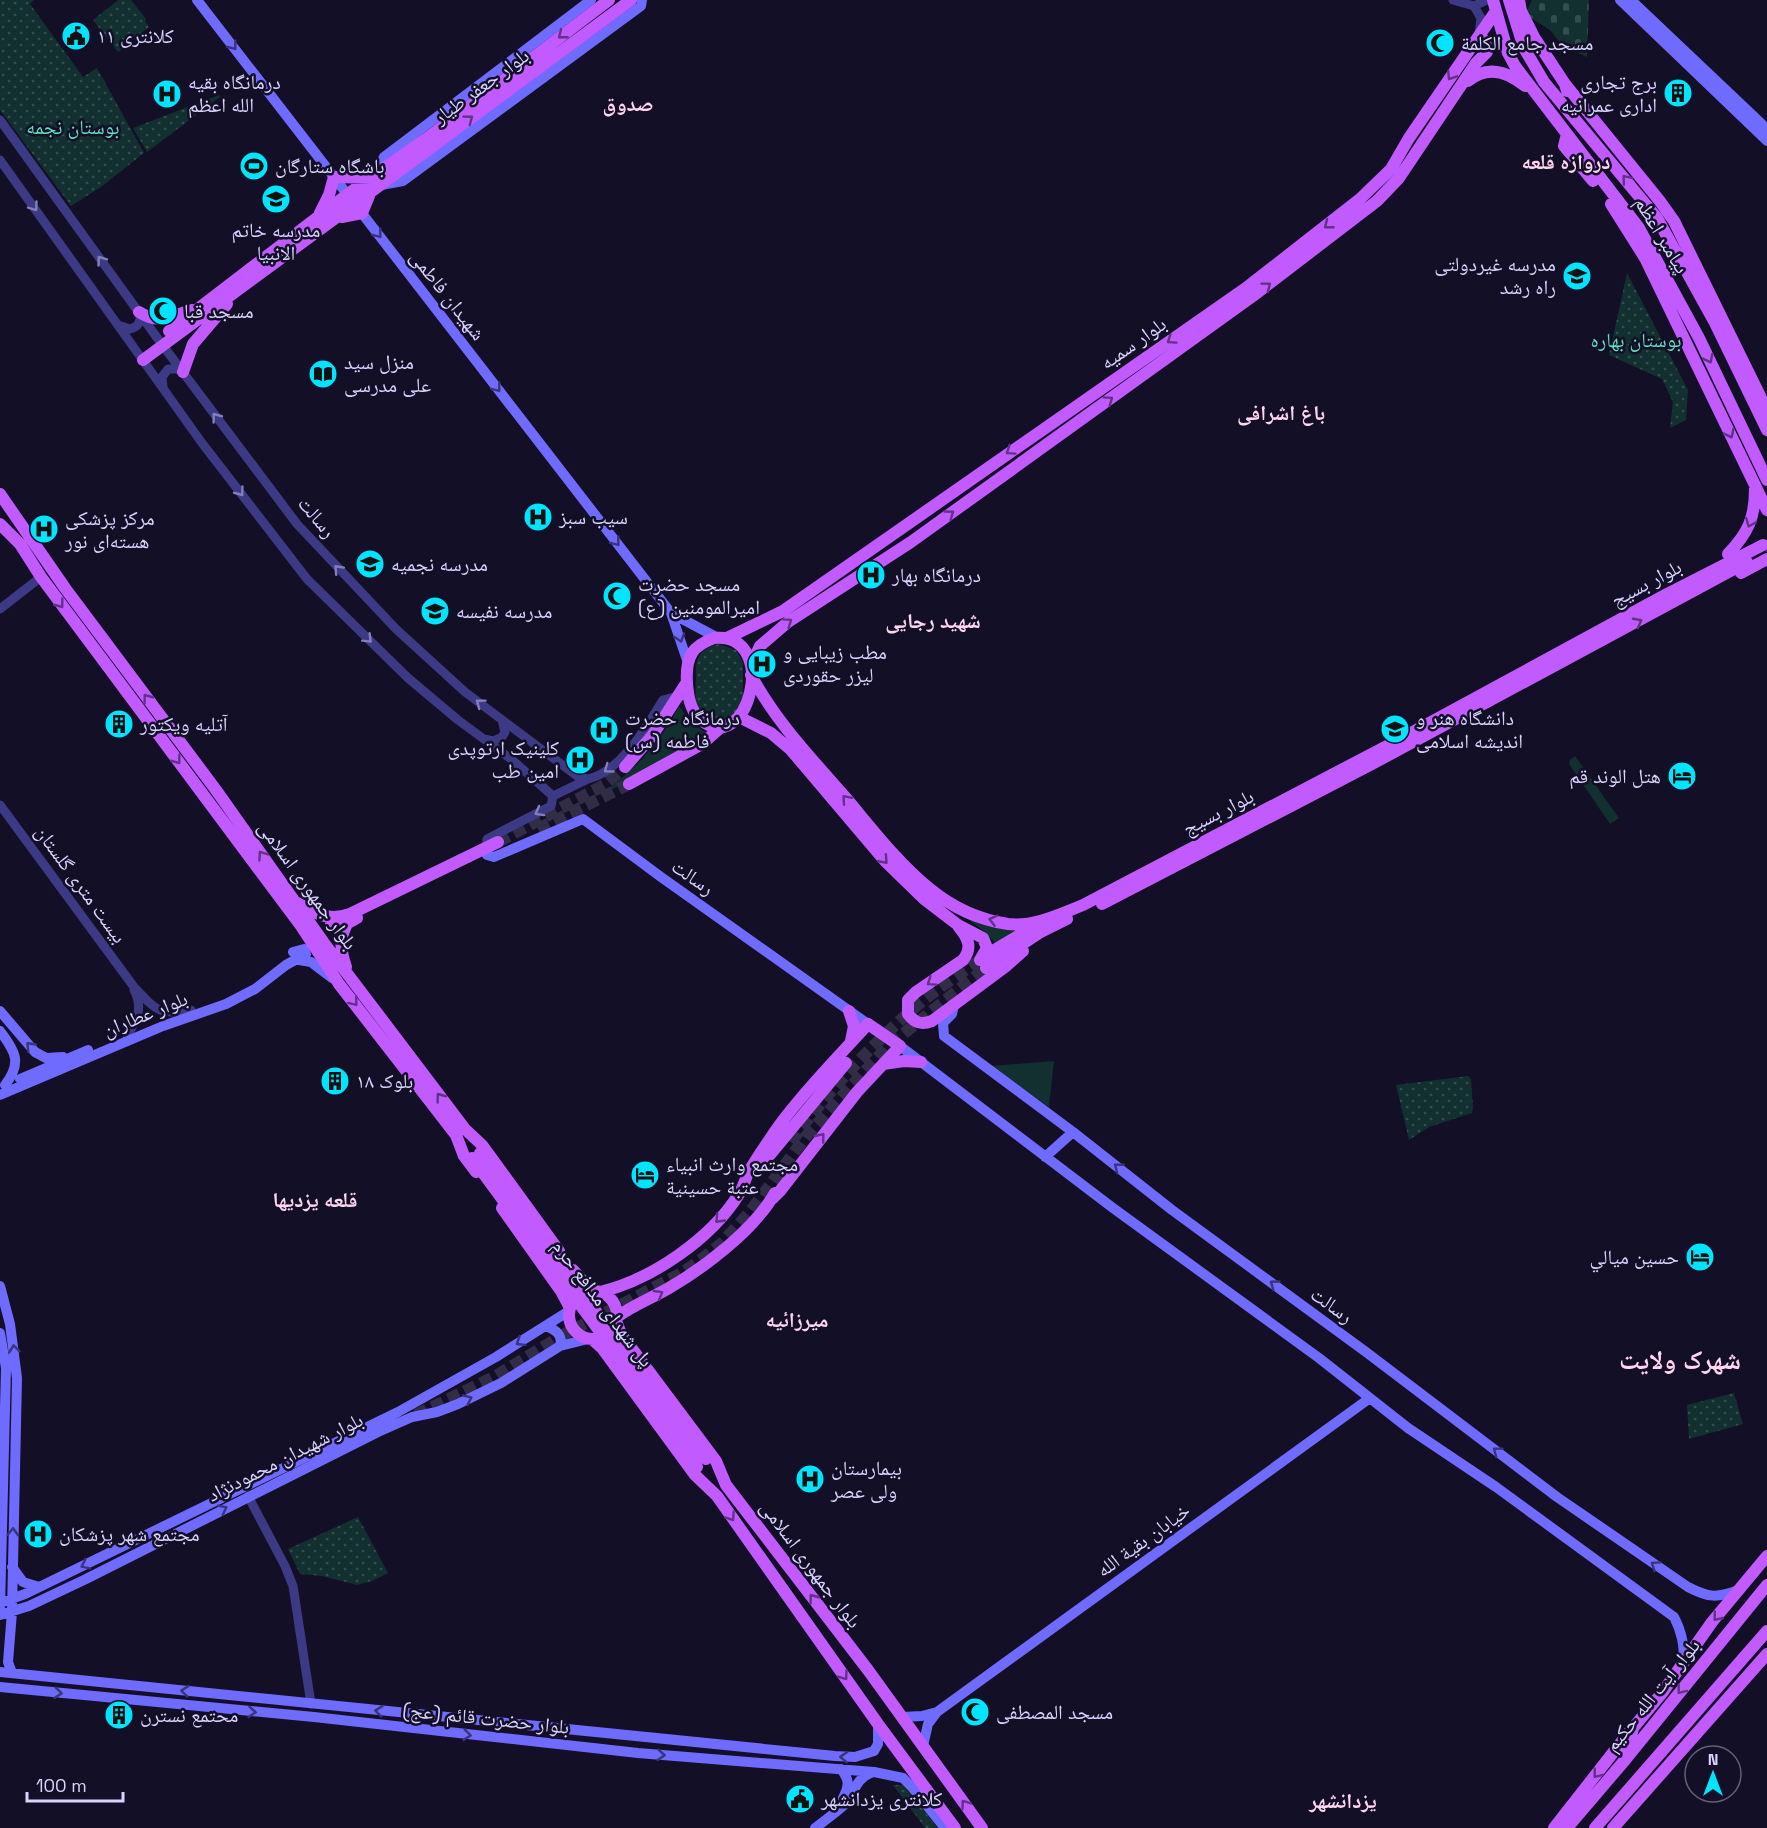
<svg xmlns="http://www.w3.org/2000/svg" width="1767" height="1828" font-family="'Space Grotesk','Noto Naskh Arabic',sans-serif">
<style>
.grass{fill:#12302f}
.cemetery{fill:url(#cemetery-stones)}
.park{fill:url(#park-dots)}
.lines{fill:none;stroke-linecap:round;stroke-linejoin:round}
.primary-tunnel{stroke:#312d47;stroke-width:12;stroke-dasharray:12 6;stroke-linecap:butt}
.tertiary{stroke:#3d3a85;stroke-width:9}
.secondary{stroke:#6f6bff;stroke-width:10}
.primary{stroke:#c25bff;stroke-width:12}
.primary-bridge{stroke:#c25bff;stroke-width:12}
.oneway{stroke:#623188}
.oneway2{stroke:#38347d}
.oneway3{stroke:#837fbc}
.labels{text-anchor:middle;dominant-baseline:central;stroke-width:5;stroke-linejoin:round;paint-order:stroke}
.poi-label{font-size:20px;fill:#d9d4ff;stroke:#130f26;text-anchor:start}
.street-label{font-size:20px;fill:#d9d4ff;stroke:#130f26}
.park-label{font-size:20px;fill:#5fe0c0;stroke:#130f26}
.neighbourhood-label{font-size:21px;font-weight:bold;fill:#ffd6f0;stroke:#130f26}
.district-label{font-size:26px;font-weight:bold;fill:#ffd6f0;stroke:#130f26}
</style>
<defs>
<pattern id="cemetery-stones" width="16" height="16" patternUnits="userSpaceOnUse" patternTransform="scale(1.5)"><rect width="16" height="16" fill="#12302f"/><path d="M2 7V4a2 2 0 0 1 4 0v3zM10 15v-3a2 2 0 0 1 4 0v3z" fill="#344d4e"/></pattern>
<pattern id="park-dots" width="8" height="8" patternUnits="userSpaceOnUse" patternTransform="scale(1.5)"><rect width="8" height="8" fill="#12302f"/><path d="M2 2h.1M6 6h.1" fill="none" stroke="#344d4e" stroke-width="1.8" stroke-linecap="round"/></pattern>
</defs>
<rect width="100%" height="100%" fill="#130f26"/>
<path class="grass" d="M679 706 691 723 708 734 702 741 598 797C638 766 655 750 679 706Z
M1575 756 1619 818 1610 824 1569 764 1570 760Z
M957 911 1017 930 995 943 985 932Z
M1054 1061 1049 1107 991 1066Z"/>
<path class="cemetery" d="M1532 0H1589L1587 57 1563 46 1550 30 1525 14Z"/>
<path class="park" d="M0 0H34L30 4 83 77 97 68 144 153 101 187 71 206 0 110Z
M118 0H131L146 19 145 21 149 27 118 52 93 20Z
M219 95 220 97 147 152 133 128Z
M1627 273 1688 390 1686 420 1670 428 1673 402 1662 379 1609 355Z
M719 644 736 650 743 663V700L732 717C699 725 694 709 696 680 696 672 695 663 699 656 704 648 712 646 719 644Z
M1468 1076 1471 1079 1473 1108 1472 1113 1429 1127 1409 1140 1396 1085Z
M1734 1393 1743 1424 1689 1439 1687 1405Z
M358 1517 388 1573 372 1581 357 1585 322 1576 300 1574 288 1549Z
M893 1785H903L938 1828H925Z"/>
<g class="lines">
<path class="primary-tunnel" d="M1766 552 1767 551
M538 829 629 784
M498 842 604 785 625 767
M791 1142C828 1091 872 1044 920 1003 939 987 960 974 980 960
M416 1415 496 1376 563 1335 682 1273 706 1256 722 1243 750 1212 807 1135 888 1046 986 968"/>
<path class="tertiary" d="M1453 0 1474 6
M1474 6 1481 18 1479 35
M1474 6 1487 0
M0 120 158 339 297 524 396 629 465 692 577 776 588 779C622 771 646 727 663 700L678 696
M0 160 202 443 307 579 408 678 458 720 511 759 553 796 551 806 487 839 486 848
M121 326 130 329C138 327 141 322 140 314
M163 387 162 377 168 369H177L183 372
M0 609 41 577
M484 739 493 741 502 737 505 732 502 720
M553 796 588 779
M0 805 134 987C156 1010 159 1016 191 1010
M127 1035C138 1020 143 1007 134 990
M248 1496 285 1566 293 1586 311 1704"/>
<path class="secondary" d="M197 0 671 613 688 663
M1620 0 1767 141
M1631 0 1767 129
M376 174 384 157 591 0
M381 185 403 181 641 6 642 0
M671 613 718 638
M487 855 494 857 583 819 661 877 868 1024
M299 960 311 962 332 978
M954 1005 952 1014 943 1023 944 1036 1073 1132 1172 1210 1366 1352 1557 1497 1688 1587C1709 1598 1717 1598 1739 1590
M0 1011 35 1052 46 1058 63 1057
M0 1031C16 1052 22 1063 5 1085
M900 1046 1113 1208 1319 1358 1408 1428 1496 1487 1674 1617C1682 1632 1684 1645 1684 1662
M20 1079 88 1050
M0 1095 163 1026 226 1004 255 989 286 965 306 954 304 949 293 952
M1045 1157 1073 1132
M0 1286 10 1324 17 1378 12 1612 8 1662 12 1673
M546 1326C556 1330 563 1335 560 1346
M0 1333 6 1368 0 1608
M12 1567 23 1582 39 1587
M0 1603 25 1594 398 1412 496 1357 569 1311
M0 1615 29 1606 86 1579 378 1432 412 1417 437 1412 458 1404 501 1383 560 1346 588 1339
M0 1672 835 1756 855 1757 874 1751 878 1744V1724
M0 1687 314 1717 638 1753 874 1772 903 1778 912 1787 945 1828
M902 1717 922 1716 937 1712
M923 1746 928 1724 937 1712 1370 1398
M841 1769C850 1780 849 1786 843 1798
M815 1828C824 1821 834 1814 843 1806 854 1796 855 1778 871 1773"/>
<path class="primary" d="M1493 0 1508 53 1515 66 1639 228 1699 338 1767 480
M1509 0 1524 48 1544 82 1657 218 1714 321 1767 430
M1519 0 1521 11 1534 37 1565 84 1567 91
M1468 81C1487 65 1507 71 1525 86
M1565 84 1659 200 1674 221 1767 410
M1567 134 1564 146 1593 181
M1611 204 1645 258 1767 510
M320 213 329 195 334 177 371 178
M342 217 362 213 369 196
M139 312C159 325 171 316 192 310
M169 331 348 194 426 139 609 0
M143 360 631 0
M183 372 193 344 227 304
M0 494 65 588 216 790 324 943 465 1129 482 1145 559 1251
M0 524 20 544 41 577 301 926 339 984 456 1135 464 1156 476 1172
M1728 554C1748 533 1755 518 1755 489
M1741 573 1767 559
M714 638C782 632 747 763 699 718 686 706 683 668 692 653 697 645 706 641 714 638Z
M727 638 783 611 1246 288 1360 199 1391 169 1409 138 1496 11
M751 665 760 646 788 622 911 542 1253 296 1377 201 1399 178 1476 63 1487 52V47L1484 40 1476 41
M751 675C776 722 812 759 846 798 872 829 898 863 930 889 952 907 980 920 1008 924 1034 927 1060 914 1083 905L1385 747 1665 595 1763 545
M739 717 771 733 791 750 886 862 924 899 958 925 983 938 987 948 980 960
M625 767 652 736 687 682
M629 784 702 744 720 728
M298 903C317 915 329 921 350 914L498 842
M1102 904 1372 764 1747 562
M338 918 331 923 332 927 339 928 357 918
M958 926C968 938 973 947 963 960L916 992 908 1000V1014C915 1023 921 1025 932 1021L1005 967 1023 951
M983 957 1038 924
M346 967C340 950 339 936 349 921
M986 968 1039 933 1067 919
M849 1011 854 1026 851 1041
M883 1064 904 1061 921 1062
M759 1168 846 1063
M502 1208 561 1291 570 1308
M573 1270 592 1291
M569 1315a24 24 0 1 1 48 0a24 24 0 1 1-48 0Z
M600 1292C651 1280 711 1239 739 1194 743 1188 745 1180 748 1173 758 1156 769 1140 781 1123 807 1088 839 1056 868 1024L900 1046 857 1092 780 1191 772 1199
M617 1317C633 1305 652 1298 669 1288 705 1267 754 1230 775 1193
M616 1321 621 1334 716 1461 726 1485 868 1670 982 1828
M592 1339 602 1348 695 1475 717 1496 878 1724 955 1828
M1626 1757 1633 1728 1662 1693 1712 1622 1767 1556
M1554 1828 1630 1731
M1567 1828 1625 1760 1767 1585
M1595 1828 1767 1631
M1613 1828 1767 1654"/>
<path class="primary-bridge" d="M480 1153 649 1384 706 1459
M472 1158 643 1390 697 1467"/>
</g>
<defs><path id="oneway-chevron" d="M-2-3.5L2.5 0L-2 3.5" fill="none" stroke-width="1.6" stroke-linecap="round" stroke-linejoin="round" transform="scale(1.5)"/></defs>
<g class="oneway">
<use href="#oneway-chevron" transform="translate(562 35) rotate(142)"/>
<use href="#oneway-chevron" transform="translate(1451 76) rotate(123)"/>
<use href="#oneway-chevron" transform="translate(469 119) rotate(-37)"/>
<use href="#oneway-chevron" transform="translate(1626 179) rotate(-130)"/>
<use href="#oneway-chevron" transform="translate(1328 225) rotate(142)"/>
<use href="#oneway-chevron" transform="translate(1267 286) rotate(-37)"/>
<use href="#oneway-chevron" transform="translate(1171 340) rotate(145)"/>
<use href="#oneway-chevron" transform="translate(1709 359) rotate(64)"/>
<use href="#oneway-chevron" transform="translate(1109 400) rotate(-35)"/>
<use href="#oneway-chevron" transform="translate(1730 434) rotate(64)"/>
<use href="#oneway-chevron" transform="translate(1010 451) rotate(145)"/>
<use href="#oneway-chevron" transform="translate(950 514) rotate(-36)"/>
<use href="#oneway-chevron" transform="translate(1750 523) rotate(112)"/>
<use href="#oneway-chevron" transform="translate(60 604) rotate(53)"/>
<use href="#oneway-chevron" transform="translate(788 622) rotate(-35)"/>
<use href="#oneway-chevron" transform="translate(1638 622) rotate(-28)"/>
<use href="#oneway-chevron" transform="translate(147 698) rotate(-127)"/>
<use href="#oneway-chevron" transform="translate(177 760) rotate(53)"/>
<use href="#oneway-chevron" transform="translate(846 799) rotate(-131)"/>
<use href="#oneway-chevron" transform="translate(262 855) rotate(-125)"/>
<use href="#oneway-chevron" transform="translate(884 860) rotate(48)"/>
<use href="#oneway-chevron" transform="translate(993 920) rotate(-166)"/>
<use href="#oneway-chevron" transform="translate(931 982) rotate(145)"/>
<use href="#oneway-chevron" transform="translate(354 1002) rotate(52)"/>
<use href="#oneway-chevron" transform="translate(440 1097) rotate(-127)"/>
<use href="#oneway-chevron" transform="translate(821 1137) rotate(-51)"/>
<use href="#oneway-chevron" transform="translate(719 1219) rotate(134)"/>
<use href="#oneway-chevron" transform="translate(659 1294) rotate(-30)"/>
<use href="#oneway-chevron" transform="translate(731 1517) rotate(56)"/>
<use href="#oneway-chevron" transform="translate(813 1598) rotate(-127)"/>
<use href="#oneway-chevron" transform="translate(1717 1617) rotate(129)"/>
<use href="#oneway-chevron" transform="translate(844 1676) rotate(54)"/>
<use href="#oneway-chevron" transform="translate(1681 1690) rotate(128)"/>
<use href="#oneway-chevron" transform="translate(1597 1774) rotate(128)"/>
<use href="#oneway-chevron" transform="translate(965 1804) rotate(-125)"/>
</g>
<g class="oneway2">
<use href="#oneway-chevron" transform="translate(233 46) rotate(52)"/>
<use href="#oneway-chevron" transform="translate(378 234) rotate(52)"/>
<use href="#oneway-chevron" transform="translate(497 388) rotate(52)"/>
<use href="#oneway-chevron" transform="translate(616 542) rotate(52)"/>
<use href="#oneway-chevron" transform="translate(680 638) rotate(72)"/>
<use href="#oneway-chevron" transform="translate(30 1046) rotate(-134)"/>
<use href="#oneway-chevron" transform="translate(1118 1167) rotate(-142)"/>
<use href="#oneway-chevron" transform="translate(1274 1284) rotate(-144)"/>
<use href="#oneway-chevron" transform="translate(520 1342) rotate(148)"/>
<use href="#oneway-chevron" transform="translate(14 1349) rotate(-96)"/>
<use href="#oneway-chevron" transform="translate(468 1399) rotate(-25)"/>
<use href="#oneway-chevron" transform="translate(1497 1451) rotate(-143)"/>
<use href="#oneway-chevron" transform="translate(223 1509) rotate(-27)"/>
<use href="#oneway-chevron" transform="translate(13 1532) rotate(-88)"/>
<use href="#oneway-chevron" transform="translate(85 1565) rotate(154)"/>
<use href="#oneway-chevron" transform="translate(1655 1565) rotate(-146)"/>
<use href="#oneway-chevron" transform="translate(185 1691) rotate(-174)"/>
<use href="#oneway-chevron" transform="translate(58 1693) rotate(6)"/>
<use href="#oneway-chevron" transform="translate(379 1711) rotate(-174)"/>
<use href="#oneway-chevron" transform="translate(252 1712) rotate(5)"/>
<use href="#oneway-chevron" transform="translate(467 1735) rotate(6)"/>
<use href="#oneway-chevron" transform="translate(661 1755) rotate(4)"/>
<use href="#oneway-chevron" transform="translate(844 1757) rotate(-177)"/>
</g>
<g class="oneway3">
<use href="#oneway-chevron" transform="translate(34 207) rotate(54)"/>
<use href="#oneway-chevron" transform="translate(101 260) rotate(-126)"/>
<use href="#oneway-chevron" transform="translate(216 417) rotate(-127)"/>
<use href="#oneway-chevron" transform="translate(240 492) rotate(53)"/>
<use href="#oneway-chevron" transform="translate(338 569) rotate(-133)"/>
<use href="#oneway-chevron" transform="translate(368 639) rotate(45)"/>
<use href="#oneway-chevron" transform="translate(480 703) rotate(-143)"/>
<use href="#oneway-chevron" transform="translate(608 769) rotate(144)"/>
<use href="#oneway-chevron" transform="translate(539 812) rotate(151)"/>
</g>
<defs>
<g id="civic-disc" transform="scale(1.5)"><circle r="9.5" fill="#00e5ff" stroke="#130f26"/><path d="M-.6-6.5H3V-4.5H.6V-3L4-1V1h2V6H-6V1h2V-1L-.6-3ZM-1.2 2.5V6h2.4V2.5Z" fill="#111"/></g>
<g id="mosque-disc" transform="scale(1.5)"><circle r="9.5" fill="#00e5ff" stroke="#130f26"/><path d="M3.5-4.9A6 6 0 1 0 3.5 4.9A5 5 0 1 1 3.5-4.9Z" fill="#111"/></g>
<g id="building-disc" transform="scale(1.5)"><circle r="9.5" fill="#00e5ff" stroke="#130f26"/><path d="M-4-6H4V6H1V3H-1V6H-4ZM-2.5-4.3h1.7v1.8h-1.7ZM.8-4.3h1.7v1.8H.8ZM-2.5-1h1.7V.8h-1.7ZM.8-1h1.7V.8H.8Z" fill="#111"/></g>
<g id="hospital-disc" transform="scale(1.5)"><circle r="9.5" fill="#00e5ff" stroke="#130f26"/><path d="M-5-5h3v3.5h4V-5h3V5h-3V1.5h-4V5h-3Z" fill="#111"/></g>
<g id="stadium-disc" transform="scale(1.5)"><circle r="9.5" fill="#00e5ff" stroke="#130f26"/><path d="M0-5a6.5 5 0 1 0 0 10a6.5 5 0 1 0 0-10ZM-3.5-1.8h7v3.6h-7Z" fill="#111"/></g>
<g id="school-disc" transform="scale(1.5)"><circle r="9.5" fill="#00e5ff" stroke="#130f26"/><path d="M0-5L7-2L0 1L-7-2ZM-4 1L0 2.5L4 1V4Q0 6-4 4Z" fill="#111"/></g>
<g id="library-disc" transform="scale(1.5)"><circle r="9.5" fill="#00e5ff" stroke="#130f26"/><path d="M-6-4Q-3-5.5-.7-3.5V5Q-3 3-6 4ZM6-4Q3-5.5 .7-3.5V5Q3 3 6 4Z" fill="#111"/></g>
<g id="university-disc" transform="scale(1.5)"><circle r="9.5" fill="#00e5ff" stroke="#130f26"/><path d="M0-5L7-2L0 1L-7-2ZM-4 1L0 2.5L4 1V4Q0 6-4 4Z" fill="#111"/></g>
<g id="hotel-disc" transform="scale(1.5)"><circle r="9.5" fill="#00e5ff" stroke="#130f26"/><path d="M-6-4.5h1.5V1H6V5H4.5V3h-9V5H-6ZM-4 0a1.8 1.8 0 1 1 3.6 0ZM.5 0V-2.5h3Q6-2.5 6 0Z" fill="#111"/></g>
</defs>
<g fill-rule="evenodd">
<use href="#civic-disc" x="76" y="36"/>
<use href="#mosque-disc" x="1440" y="43"/>
<use href="#building-disc" x="1678" y="93"/>
<use href="#hospital-disc" x="167" y="94"/>
<use href="#stadium-disc" x="254" y="166"/>
<use href="#school-disc" x="276" y="199"/>
<use href="#school-disc" x="1577" y="276"/>
<use href="#mosque-disc" x="163" y="311"/>
<use href="#library-disc" x="323" y="374"/>
<use href="#hospital-disc" x="538" y="517"/>
<use href="#hospital-disc" x="44" y="529"/>
<use href="#school-disc" x="370" y="564"/>
<use href="#hospital-disc" x="871" y="575"/>
<use href="#mosque-disc" x="617" y="596"/>
<use href="#school-disc" x="435" y="611"/>
<use href="#hospital-disc" x="762" y="664"/>
<use href="#building-disc" x="119" y="724"/>
<use href="#university-disc" x="1395" y="729"/>
<use href="#hospital-disc" x="604" y="730"/>
<use href="#hospital-disc" x="580" y="760"/>
<use href="#hotel-disc" x="1682" y="776"/>
<use href="#building-disc" x="335" y="1081"/>
<use href="#hotel-disc" x="645" y="1175"/>
<use href="#hotel-disc" x="1700" y="1257"/>
<use href="#hospital-disc" x="810" y="1479"/>
<use href="#hospital-disc" x="38" y="1534"/>
<use href="#mosque-disc" x="975" y="1712"/>
<use href="#building-disc" x="119" y="1715"/>
<use href="#civic-disc" x="800" y="1799"/>
</g>
<g class="labels">
<g class="poi-label">
<text x="97" y="36">کلانتری ۱۱</text>
<text x="1461" y="43">مسجد جامع الکلمة</text>
<text x="188" y="82">درمانگاه بقیه<tspan x="188" dy="23">الله اعظم</tspan></text>
<text x="1657" y="82" text-anchor="end">برج تجاری<tspan x="1657" dy="23">اداری عمرانیه</tspan></text>
<text x="275" y="166">باشگاه ستارگان</text>
<text x="276" y="230" text-anchor="middle">مدرسه خاتم<tspan x="276" dy="23">الانبیا</tspan></text>
<text x="1556" y="264" text-anchor="end">مدرسه غیردولتی<tspan x="1556" dy="23">راه رشد</tspan></text>
<text x="184" y="311">مسجد قبا</text>
<text x="344" y="362">منزل سید<tspan x="344" dy="23">علی مدرسی</tspan></text>
<text x="559" y="517">سیب سبز</text>
<text x="65" y="518">مرکز پزشکی<tspan x="65" dy="23">هسته‌ای نور</tspan></text>
<text x="391" y="564">مدرسه نجمیه</text>
<text x="892" y="575">درمانگاه بهار</text>
<text x="638" y="584">مسجد حضرت<tspan x="638" dy="23">امیرالمومنین (ع)</tspan></text>
<text x="456" y="611">مدرسه نفیسه</text>
<text x="783" y="652">مطب زیبایی و<tspan x="783" dy="23">لیزر حقوردی</tspan></text>
<text x="625" y="718">درمانگاه حضرت<tspan x="625" dy="23">فاطمه (س)</tspan></text>
<text x="1416" y="718">دانشگاه هنر و<tspan x="1416" dy="23">اندیشه اسلامی</tspan></text>
<text x="140" y="724">آتلیه ویکتور</text>
<text x="559" y="748" text-anchor="end">کلینیک ارتوپدی<tspan x="559" dy="23">امین طب</tspan></text>
<text x="1661" y="776" text-anchor="end">هتل الوند قم</text>
<text x="356" y="1081">بلوک ۱۸</text>
<text x="666" y="1164">مجتمع وارث انبياء<tspan x="666" dy="23">عتبة حسينية</tspan></text>
<text x="1679" y="1257" text-anchor="end">حسين ميالي</text>
<text x="831" y="1468">بیمارستان<tspan x="831" dy="23">ولی عصر</tspan></text>
<text x="59" y="1534">مجتمع شهر پزشکان</text>
<text x="996" y="1712">مسجد المصطفی</text>
<text x="140" y="1715">محتمع نسترن</text>
<text x="821" y="1799">کلانتری یزدانشهر</text>
</g>
<g class="street-label">
<text transform="translate(481 86) rotate(-36)">بلوار جعفر طیار</text>
<text transform="translate(1662 235) rotate(59)">پیامبر اعظم</text>
<text transform="translate(448 295) rotate(52)">شهیدان فاطمی</text>
<text transform="translate(1133 343) rotate(-35)">بلوار سمیه</text>
<text transform="translate(317 517) rotate(50)">رسالت</text>
<text transform="translate(1646 583) rotate(-28)">بلوار بسیج</text>
<text transform="translate(1218 812) rotate(-27)">بلوار بسیج</text>
<text transform="translate(693 877) rotate(35)">رسالت</text>
<text transform="translate(81 884) rotate(54)">بیست متری گلستان</text>
<text transform="translate(308 885) rotate(54)">بلوار جمهوری اسلامی</text>
<text transform="translate(145 1014) rotate(-22)">بلوار عطاران</text>
<text transform="translate(603 1303) rotate(53)">پل شهدای مدافع حرم</text>
<text transform="translate(1332 1305) rotate(36)">رسالت</text>
<text transform="translate(285 1457) rotate(-27)">بلوار شهیدان محمودنژاد</text>
<text transform="translate(1143 1540) rotate(-36)">خیابان بقیة الله</text>
<text transform="translate(811 1564) rotate(53)">بلوار جمهوری اسلامی</text>
<text transform="translate(1652 1695) rotate(-51)">بلوار آیت الله حکیم</text>
<text transform="translate(486 1718) rotate(6)">بلوار حضرت قائم (عج)</text>
</g>
<g class="park-label">
<text x="73" y="127">بوستان نجمه</text>
<text x="1636" y="340">بوستان بهاره</text>
</g>
<g class="neighbourhood-label">
<text x="628" y="103">صدوق</text>
<text x="1566" y="161">دروازه قلعه</text>
<text x="1281" y="412">باغ اشرافی</text>
<text x="933" y="620">شهید رجایی</text>
<text x="315" y="1199">قلعه یزدیها</text>
<text x="797" y="1319">میرزائیه</text>
<text x="1343" y="1800">یزدانشهر</text>
</g>
<g class="district-label">
<text x="1680" y="1360">شهرک ولایت</text>
</g>
</g>
<g transform="translate(1713 1774)"><circle r="28" fill="#130f26" stroke="#625e7d" stroke-width="1.5"/>
<path d="M0-4.5L10 22L0 15L-10 22Z" fill="#00e5ff"/>
<text y="-9" font-size="16" font-weight="bold" text-anchor="middle" fill="#d9d4ff">N</text>
</g>
<path d="M27 1792v9h96v-9" fill="none" stroke="#d9d4ff" stroke-width="3"/>
<text x="36" y="1792" font-size="18" fill="#d9d4ff" stroke="#130f26" stroke-width="4.5" paint-order="stroke">100 m</text>
</svg>
